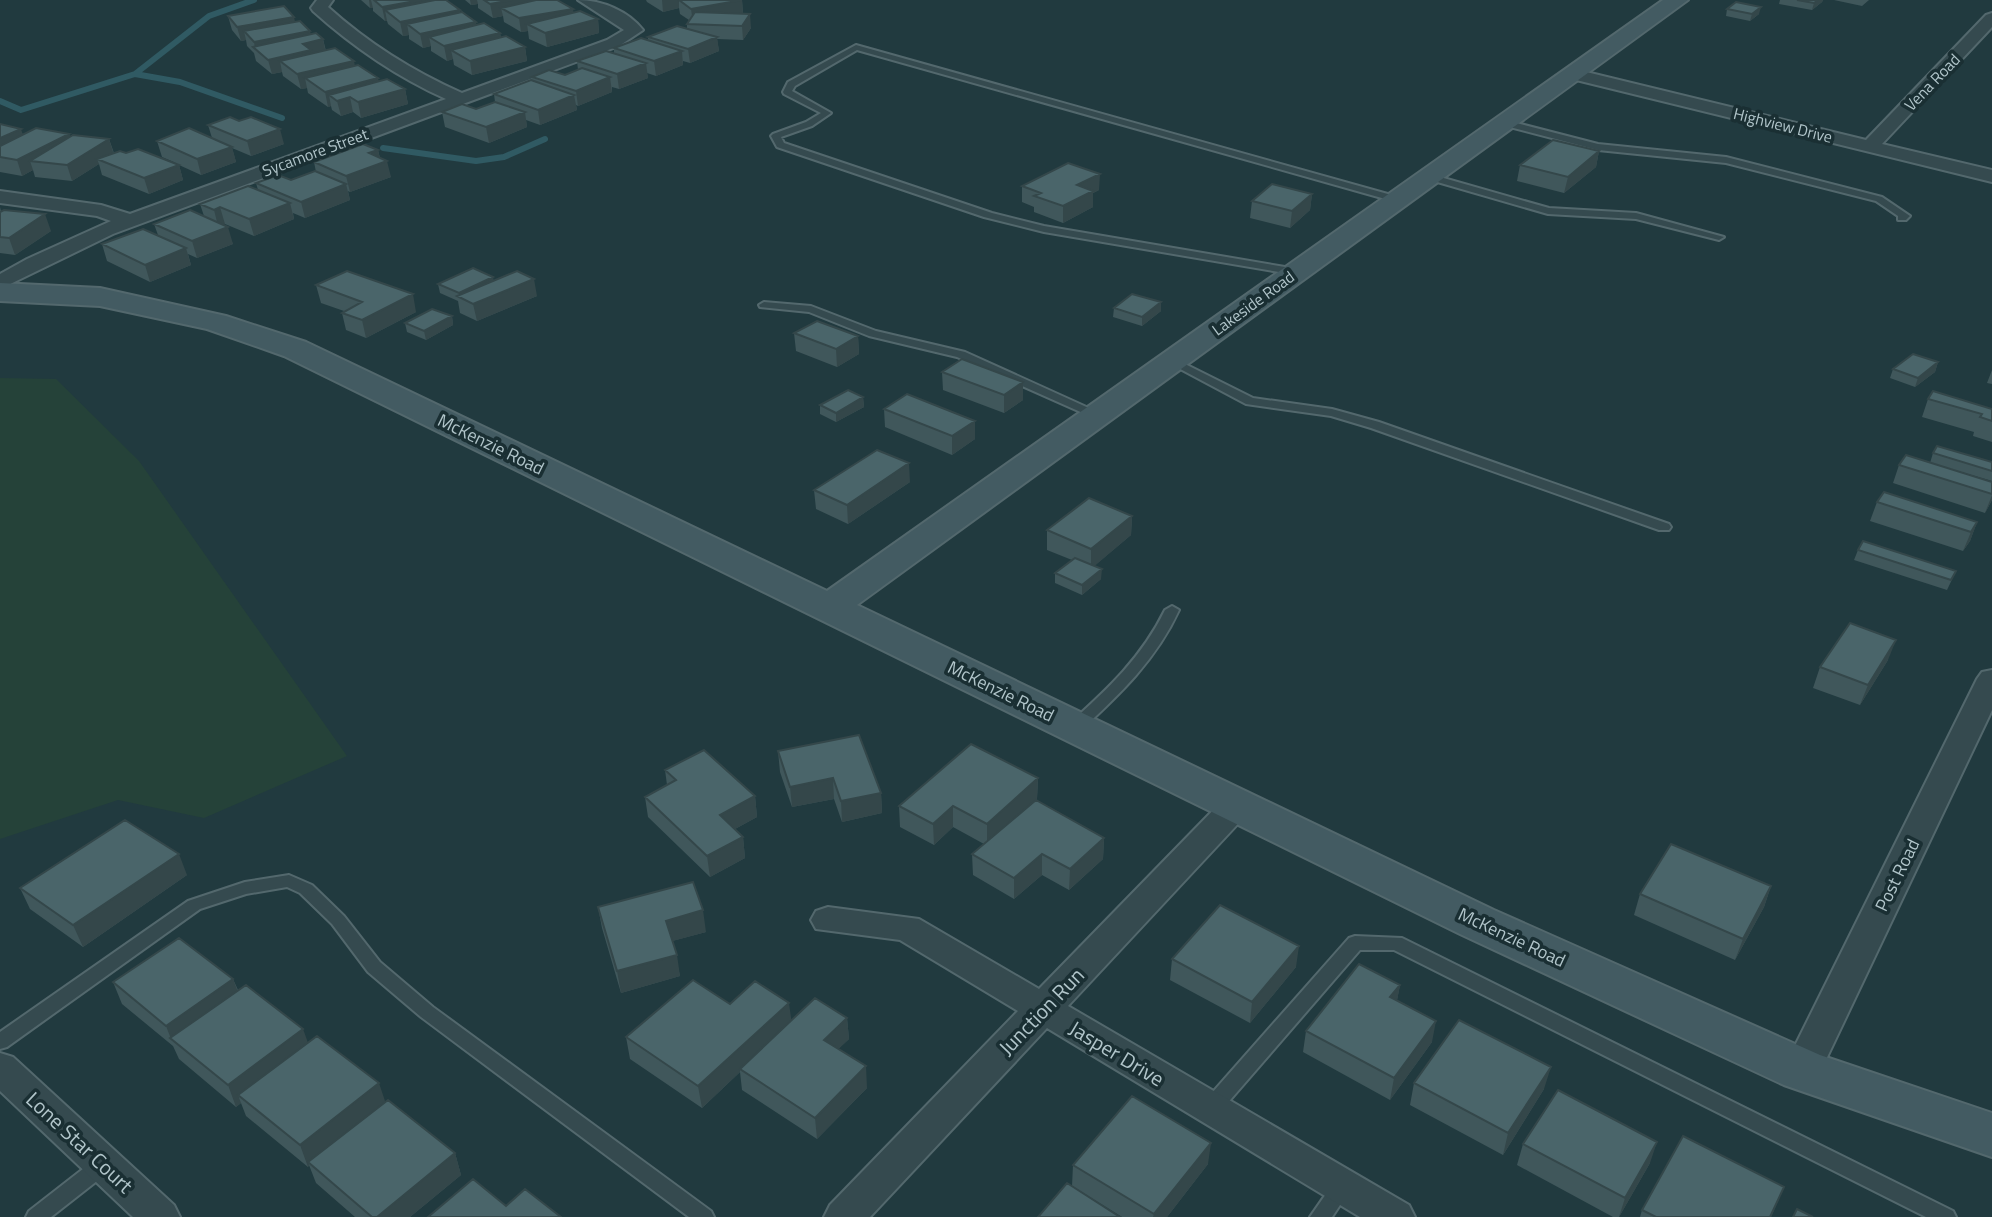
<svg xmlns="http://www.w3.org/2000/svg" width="1992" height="1217" font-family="'Titillium Web',sans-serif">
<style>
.green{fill:#254239}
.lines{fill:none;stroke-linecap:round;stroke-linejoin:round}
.stream{stroke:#305a63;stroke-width:6}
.lane-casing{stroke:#53686d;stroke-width:4}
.street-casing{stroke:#53686d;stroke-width:4}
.secondary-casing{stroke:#53686d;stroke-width:4}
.lane{fill:#354a4f;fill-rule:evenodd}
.street{fill:#354a4f;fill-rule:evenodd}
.secondary{fill:#435b62;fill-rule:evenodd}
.wall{fill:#40575b}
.shaded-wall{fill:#34474a}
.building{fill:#4a656a;stroke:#34474a;stroke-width:2}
.labels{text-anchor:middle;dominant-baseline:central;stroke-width:7;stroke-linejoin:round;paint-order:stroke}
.far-street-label{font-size:16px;fill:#b1c5ca;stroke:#1a2f33}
.street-label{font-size:18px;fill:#b1c5ca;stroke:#1a2f33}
.near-street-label{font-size:21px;fill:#b1c5ca;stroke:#1a2f33}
</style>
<rect width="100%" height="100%" fill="#213a3f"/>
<path class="green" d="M0 378 56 379 139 461 347 756 204 818 118 800 0 839Z"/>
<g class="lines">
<path class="stream" d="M135 74 180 82 282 118
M0 101 21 110 135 74 209 16 254 0
M383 148 476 161 504 157 545 139"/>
<g class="lane-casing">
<path id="lane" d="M856 45 1402 198 1404 200 1396 202 857 50 795 86 792 91 831 113 812 126 781 137 784 143 992 213 1044 226 1297 269 1302 272 1297 275 1044 232 984 217 777 147 771 136 773 134 806 122 821 113 784 94 783 92 788 82Z
M1505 120 1598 144 1726 157 1882 197 1910 216 1906 220H1898V216L1876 201 1726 163 1598 150 1502 125V121Z
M1427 175H1433L1549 208 1636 213 1724 237 1719 240 1636 219 1548 214 1427 179Z
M764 302 811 306 876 331 965 352 1104 415 1102 418H1094L957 357 869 336 809 312 760 307 759 305Z
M1173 358 1253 398 1332 409 1379 422 1669 524 1671 527 1669 530H1659L1371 428 1331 416 1246 404 1169 363 1167 361Z
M1172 606 1179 610C1156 660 1120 694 1080 731H1070L1067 727 1070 723C1108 689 1142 657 1165 610Z
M289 875 312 885 344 916 380 962 433 1007 711 1211 714 1217H689L421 1017 368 972 332 924 300 893 287 887 246 894 200 909 7 1047 0 1049V1032L188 901 245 882Z
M1355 936 1402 938 1953 1211 1956 1217H1926L1394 950H1360L1218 1114 1211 1116 1204 1114 1201 1108 1204 1102 1349 938Z
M104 1156 111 1158 114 1164 111 1170 51 1217H26L29 1211 97 1158Z
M1342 1178 1349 1181 1352 1187 1332 1217H1310L1335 1181Z"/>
</g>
<g class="street-casing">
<path id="street" d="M317 0H333L328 7C368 43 412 71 462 93L607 40 624 30 578 0C602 0 628 11 643 30L619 46 113 234 0 289V274L27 259 111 221 97 216 0 203V191L101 205 130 214 446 99C397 77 353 47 313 11L311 8Z
M1992 13V27L1882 144 1992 170V182L1568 78 1565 74 1574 69 1866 140 1986 15Z
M1992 670V710L1821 1070 1815 1081 1802 1085 1789 1081 1783 1070 1977 679 1982 672Z
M1237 794 1248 797 1253 805 1248 813 1068 1006 1409 1205 1415 1217H1360L1047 1028 870 1217H824L830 1205 1018 1011 900 940 816 929 811 920 816 911 828 907 919 919 1039 989 1226 797Z
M0 1053 13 1057 174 1205 180 1217H133L0 1091Z"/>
</g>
<g class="secondary-casing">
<path id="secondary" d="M1663 0H1688L857 605 1494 910 1820 1055 1992 1113V1157L1784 1085 1460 934 284 356 207 329 100 306 0 301V283L100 288 226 316 306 342 827 591Z"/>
</g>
<use href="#lane" class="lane"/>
<use href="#street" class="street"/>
<use href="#secondary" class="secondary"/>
</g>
<path class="wall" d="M361 0H446L460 10V13L476 25 500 33 501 38 525 47 527 61 472 75 454 65 453 59 447 61 431 51V46L423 48 409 39V35L403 36 388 24 387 21H385L373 11V8H370Z
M465 0H557L573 9V12L598 19 599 33 547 47 529 39 528 31 521 32 504 22 503 16 493 18 478 8V4L471 5Z
M646 0H742L743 14 751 28 743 40 717 39 719 51 690 63 683 61V65L656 76 647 73 648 78 619 89 612 87V92L578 106 576 105 577 110 540 125 526 120 527 127 489 143 445 127 442 112 476 109 495 102 494 94 532 81V77L565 75 578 70 577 61 614 53V48L648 40V37L687 28V24L689 20 680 14 679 8 663 12 647 2Z
M1780 0H1823L1822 2 1812 10 1779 4Z
M1834 0H1869L1862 6Z
M1727 9 1759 14 1750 21 1726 16Z
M228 16 295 22 311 34 323 39 326 51 355 66 379 81 405 89 408 104 361 118 353 112 341 116 332 110 331 106 328 107 308 93 307 88 301 89 283 76 282 72 272 74 256 61 254 53 247 46 246 40 241 41 232 30Z
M0 124 23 134H69L70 137 109 139 114 153H126L176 163 162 157 157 141 212 138 208 125 284 144 251 156 232 148 236 162 201 175 179 165 183 180 149 194 102 175 99 164 72 181 35 177 33 170 22 176 0 172Z
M378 150 380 158 391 177 350 192 348 191 350 200 305 218 293 213 294 219 254 236 225 224 223 225 233 244 197 258 188 254 191 265 150 282 107 261 102 244 158 235 154 224 204 216 200 204 258 190 256 183 291 180 316 172 314 162Z
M1599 151 1596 167 1564 193 1517 181 1520 165Z
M1022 186 1099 190 1093 193V207L1063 223 1034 212V207L1022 202Z
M1312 194 1310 210 1290 228 1250 218 1252 201Z
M0 207 1 211 51 231 15 255 0 253Z
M494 280 537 296 477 321 460 313 458 301 440 293 438 284Z
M316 285 416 312 366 338 346 330 342 313 344 311 321 303Z
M1114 308 1161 311 1142 326 1113 317Z
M452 316 453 325 426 340 407 332 405 323Z
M794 333 858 336 859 354 837 367 796 351Z
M1938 362 1935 372 1915 387 1890 378 1893 369Z
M1992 370V384L1987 383Z
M942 372 1023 382V400L1004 413 943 390Z
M863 397 864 407 836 422 820 414V405Z
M1928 399 1992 409V442L1973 436 1974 432 1922 417Z
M884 409 975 421V439L952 455 885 427Z
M1933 453 1992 462V481L1937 465 1992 482V500L1985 513 1893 483 1899 465 1930 463Z
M910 482 848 524 816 509 814 490Z
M1877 502 1977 522 1970 541 1963 551 1870 521Z
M1132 516 1131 535 1094 566 1101 579 1082 595 1055 583V573L1072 560 1047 550V530Z
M1858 550 1956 571 1947 590 1854 560Z
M1888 660 1860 705 1813 688 1820 667Z
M778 751 881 793 882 813 842 822 834 799 792 807 780 772Z
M665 770 755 796 757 817 735 829 743 837 745 858 710 877 648 817 645 797 667 785Z
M1038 778 1037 799 1036 800 1104 838 1103 859 1069 890 1042 875 1014 899 973 875 972 854 984 844 953 827 934 845 900 827 899 806Z
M187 875 83 947 30 909 20 888Z
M1771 886 1764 907 1735 960 1634 915 1640 894Z
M598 907 706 932 672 941 680 976 621 993 602 928Z
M1172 959 1296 967 1250 1023 1170 980Z
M233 979 238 990 385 1102 455 1153 461 1175 410 1217H355L316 1183 309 1165 308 1167 246 1116 241 1103 236 1107 179 1059 173 1046 122 1004 113 982Z
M1400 985 1397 1000 1432 1042 1390 1100 1303 1052 1306 1031Z
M730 1004 791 1021 847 1018 849 1039 838 1049 867 1088 817 1139 742 1090 740 1072 702 1108 630 1059 626 1037Z
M1414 1083 1544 1089 1503 1155 1410 1105Z
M1523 1144 1650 1163 1619 1217H1613L1517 1165Z
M1208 1164 1167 1217H1122L1072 1186 1073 1165Z
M1784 1187 1771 1217H1640L1642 1210Z"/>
<path class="shaded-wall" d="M369 0H371L373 8H370Z
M421 0H436L385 10 387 21H385L382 7Z
M470 0H477L478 4 471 5Z
M512 0H544L501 8 503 16 493 18 490 4Z
M662 0H679V8L663 12Z
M742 0 743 14 693 23 691 9Z
M1818 0H1823L1822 2 1812 10 1814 3Z
M1761 7 1759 14 1750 21 1752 14Z
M573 9 575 23 527 24 528 31 521 32 519 18Z
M460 10 462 24H407L409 35 403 36 400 22Z
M750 14 751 28 743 40 742 26Z
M294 17 297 31H244L246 40 241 41 237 27Z
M598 19 599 33 547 47 545 33Z
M476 22 478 36 429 37 431 46 423 48 420 34Z
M310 31 313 42 323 39 326 54 280 61 282 72 272 74 268 60 255 49 254 42Z
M500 33 502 47 451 50 453 59 447 61 444 46Z
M717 37 719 51 690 63 688 49Z
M525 47 527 61 472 75 470 61Z
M682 51 683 65 656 76 654 61Z
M354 61 357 76 305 78 307 88 301 89 297 74Z
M646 63 648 78 619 89 617 74Z
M610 77 612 92 578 106 576 91Z
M378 78 382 93 350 97 353 112 341 116 337 101 329 95 331 106 328 107 325 92Z
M405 89 408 104 361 118 358 102Z
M574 95 577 110 540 125 538 110Z
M525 112 527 127 489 143 486 127Z
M21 129 26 144 0 156V138Z
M280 129 284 144 251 156 247 141Z
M69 134 74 149 30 161 33 170 22 176 17 160Z
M109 139 114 155 97 159 99 164 72 181 67 165Z
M232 147 236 162 201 175 197 159Z
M378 150 381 163 387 161 391 177 350 192 346 176 369 153Z
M1599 151 1596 167 1564 193 1568 177Z
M179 165 183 180 149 194 144 178Z
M1100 174 1099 190 1093 193V207L1063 223V206L1077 185Z
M346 184 350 200 305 218 301 202Z
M1312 194 1310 210 1290 228 1292 211Z
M290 203 294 219 254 236 249 219Z
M220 207 225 224 218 226 214 210Z
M45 214 51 231 15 255 9 238Z
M228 227 233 244 197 258 192 241Z
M186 248 191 265 150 282 145 265Z
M493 277 495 285 459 297V293Z
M534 279 537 296 477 321 473 304Z
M413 294 416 312 366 338 362 320Z
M1161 302V311L1142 326V317Z
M452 316 453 325 426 340 424 331Z
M858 336 859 354 837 367 836 349Z
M1938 362 1935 372 1915 387 1918 378Z
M1023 382V400L1004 413V395Z
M863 397 864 407 836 422V413Z
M975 421V439L952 455V436Z
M909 463 910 482 848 524 847 505Z
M1992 495V500L1985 513Z
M1132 516 1131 535 1091 569V549Z
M1977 522 1970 541 1963 551 1971 532Z
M1102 569 1101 579 1082 595V585Z
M1896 640 1888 660 1860 705 1868 685Z
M833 778 834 799 792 807 790 787Z
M1038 778 1037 799 987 845V824Z
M881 793 882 813 842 822 841 801Z
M755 796 757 817 722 836 720 815Z
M953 806V827L934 845 933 824Z
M743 837 745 858 710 877 707 856Z
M1104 838 1103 859 1069 890 1070 869Z
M179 854 187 875 83 947 73 925Z
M1042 854V875L1014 899V878Z
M1771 886 1764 907 1735 960 1743 939Z
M703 910 706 932 669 942 666 921Z
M1299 946 1296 967 1250 1023 1252 1002Z
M677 955 680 976 621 993 617 971Z
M233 979 241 1000 171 1039 166 1026Z
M1400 985 1396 1006 1390 997Z
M789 1003 792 1025 740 1069V1072L702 1108 698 1086Z
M847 1018 849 1039 826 1061 824 1040Z
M1436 1021 1432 1042 1390 1100 1394 1078Z
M303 1029 311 1051 238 1095 241 1103 236 1107 228 1085Z
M866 1066 867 1088 817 1139 815 1118Z
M1551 1067 1544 1089 1503 1155 1508 1133Z
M379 1083 386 1104 308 1162 309 1165 308 1167 300 1145Z
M1657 1142 1650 1163 1619 1217 1625 1198Z
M1211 1143 1208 1164 1167 1217H1153L1154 1214Z
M455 1153 461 1175 410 1217H377Z"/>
<path class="building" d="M374 0H421L382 7Z
M435 0H446L460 10 400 22 385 10Z
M484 0H512L490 4Z
M536 0H557L573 9 519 18 501 8Z
M679 0H742L691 9Z
M1797 0H1818L1814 3Z
M1736 2 1761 7 1752 14 1727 9Z
M284 6 294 17 237 27 228 16Z
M580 11 598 19 545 33 527 24Z
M462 12 476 22 420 34 407 24Z
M695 12 750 14 742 26 687 24Z
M300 21 310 31 254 42 244 31Z
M484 23 500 33 444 46 429 37Z
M677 26 717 37 688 49 648 37Z
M316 33 323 39 303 44 311 50 268 60 253 47Z
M506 36 525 47 470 61 451 50Z
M641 38 682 51 654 61 614 48Z
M335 48 354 61 297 74 280 61Z
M606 51 646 63 617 74 577 61Z
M358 65 378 78 325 92 305 78Z
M582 68 610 77 576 91 532 77 549 70 565 75Z
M387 79 405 89 358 102 350 97 337 101 329 95Z
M531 80 574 95 538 110 494 94Z
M495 102 525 112 486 127 442 112 462 104 476 109Z
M230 117 239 121 251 117 280 129 247 141 208 125Z
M0 124 21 129 0 138Z
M36 128 69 134 17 160 0 157V146Z
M189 128 232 147 197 159 157 141Z
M73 135 109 139 67 165 30 161Z
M1553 140 1599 151 1568 177 1520 165Z
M363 144 378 150 369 153 387 161 346 176 314 162Z
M138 149 179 165 144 178 97 159 120 151 126 153Z
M1068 163 1100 174 1077 185 1093 191 1063 206 1034 196 1041 193 1022 186Z
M315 171 346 184 301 202 256 183 278 175 291 180Z
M1272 184 1312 194 1292 211 1252 201Z
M248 186 290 203 249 219 220 207 214 210 200 204Z
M4 210 45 214 9 238 0 237V212Z
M190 210 228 227 192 241 154 224Z
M143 229 186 248 145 265 102 244Z
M473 268 493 277 459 293 438 284Z
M347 271 413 294 362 320 342 313 362 302 316 285Z
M517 271 534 279 473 304 457 296Z
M1132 294 1161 302 1142 317 1114 308Z
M432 309 452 316 424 331 405 323Z
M817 321 858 336 836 349 794 333Z
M1913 354 1938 362 1918 378 1893 369Z
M962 359 1023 382 1004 395 942 372Z
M848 390 863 397 836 413 820 405Z
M1933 391 1992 409V421L1980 417 1982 414 1928 399Z
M907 394 975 421 952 436 884 409Z
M1937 446 1992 462V471L1933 453Z
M877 450 909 463 847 505 814 490Z
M1906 455 1992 482V494L1899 465Z
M1884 492 1977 522 1971 532 1877 502Z
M1089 498 1132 516 1091 549 1047 530Z
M1863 541 1956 571 1951 580 1858 550Z
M1075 558 1102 569 1082 585 1055 573Z
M1850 623 1896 640 1868 685 1820 667Z
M859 735 881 793 841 801 833 778 790 787 778 751Z
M971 744 1038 778 987 824 953 806 933 824 899 806Z
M704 750 755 796 720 815 743 837 707 856 645 797 676 780 665 770Z
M1036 800 1104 838 1070 869 1042 854 1014 878 972 854Z
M125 820 179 854 73 925 20 888Z
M1671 844 1771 886 1743 939 1640 894Z
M693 882 703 910 666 921 677 955 617 971 598 907Z
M1220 905 1299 946 1252 1002 1172 959Z
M179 938 233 979 166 1026 113 982Z
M1359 964 1400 985 1390 997 1436 1021 1394 1078 1306 1031Z
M693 980 730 1004 755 981 789 1003 698 1086 626 1037Z
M246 985 303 1029 228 1085 170 1038Z
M815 998 847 1018 824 1040 866 1066 815 1118 740 1069Z
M1459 1020 1551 1067 1508 1133 1414 1083Z
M317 1036 379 1083 300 1145 238 1095Z
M1558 1090 1657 1142 1625 1198 1523 1144Z
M1132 1096 1211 1143 1154 1214 1073 1165Z
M388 1100 455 1153 377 1217H372L308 1162Z
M1683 1136 1784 1187 1770 1217H1656L1642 1210Z
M473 1179 506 1206 525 1189 561 1217H428Z
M1067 1183 1120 1217H1038Z
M1797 1209 1813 1217H1793Z"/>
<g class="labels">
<g class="far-street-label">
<text transform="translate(1932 82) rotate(-46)">Vena Road</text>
<text transform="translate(1783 125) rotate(14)">Highview Drive</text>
<text transform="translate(315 152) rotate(-20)">Sycamore Street</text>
<text transform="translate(1253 303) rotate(-36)">Lakeside Road</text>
</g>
<g class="street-label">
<text transform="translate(491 444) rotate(26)">McKenzie Road</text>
<text transform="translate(1001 691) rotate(26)">McKenzie Road</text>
<text transform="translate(1897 875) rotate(-64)">Post Road</text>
<text transform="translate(1512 937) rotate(25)">McKenzie Road</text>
</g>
<g class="near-street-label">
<text transform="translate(1041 1011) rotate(-46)">Junction Run</text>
<text transform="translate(1117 1053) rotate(31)">Jasper Drive</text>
<text transform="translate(80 1142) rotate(43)">Lone Star Court</text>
</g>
</g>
</svg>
